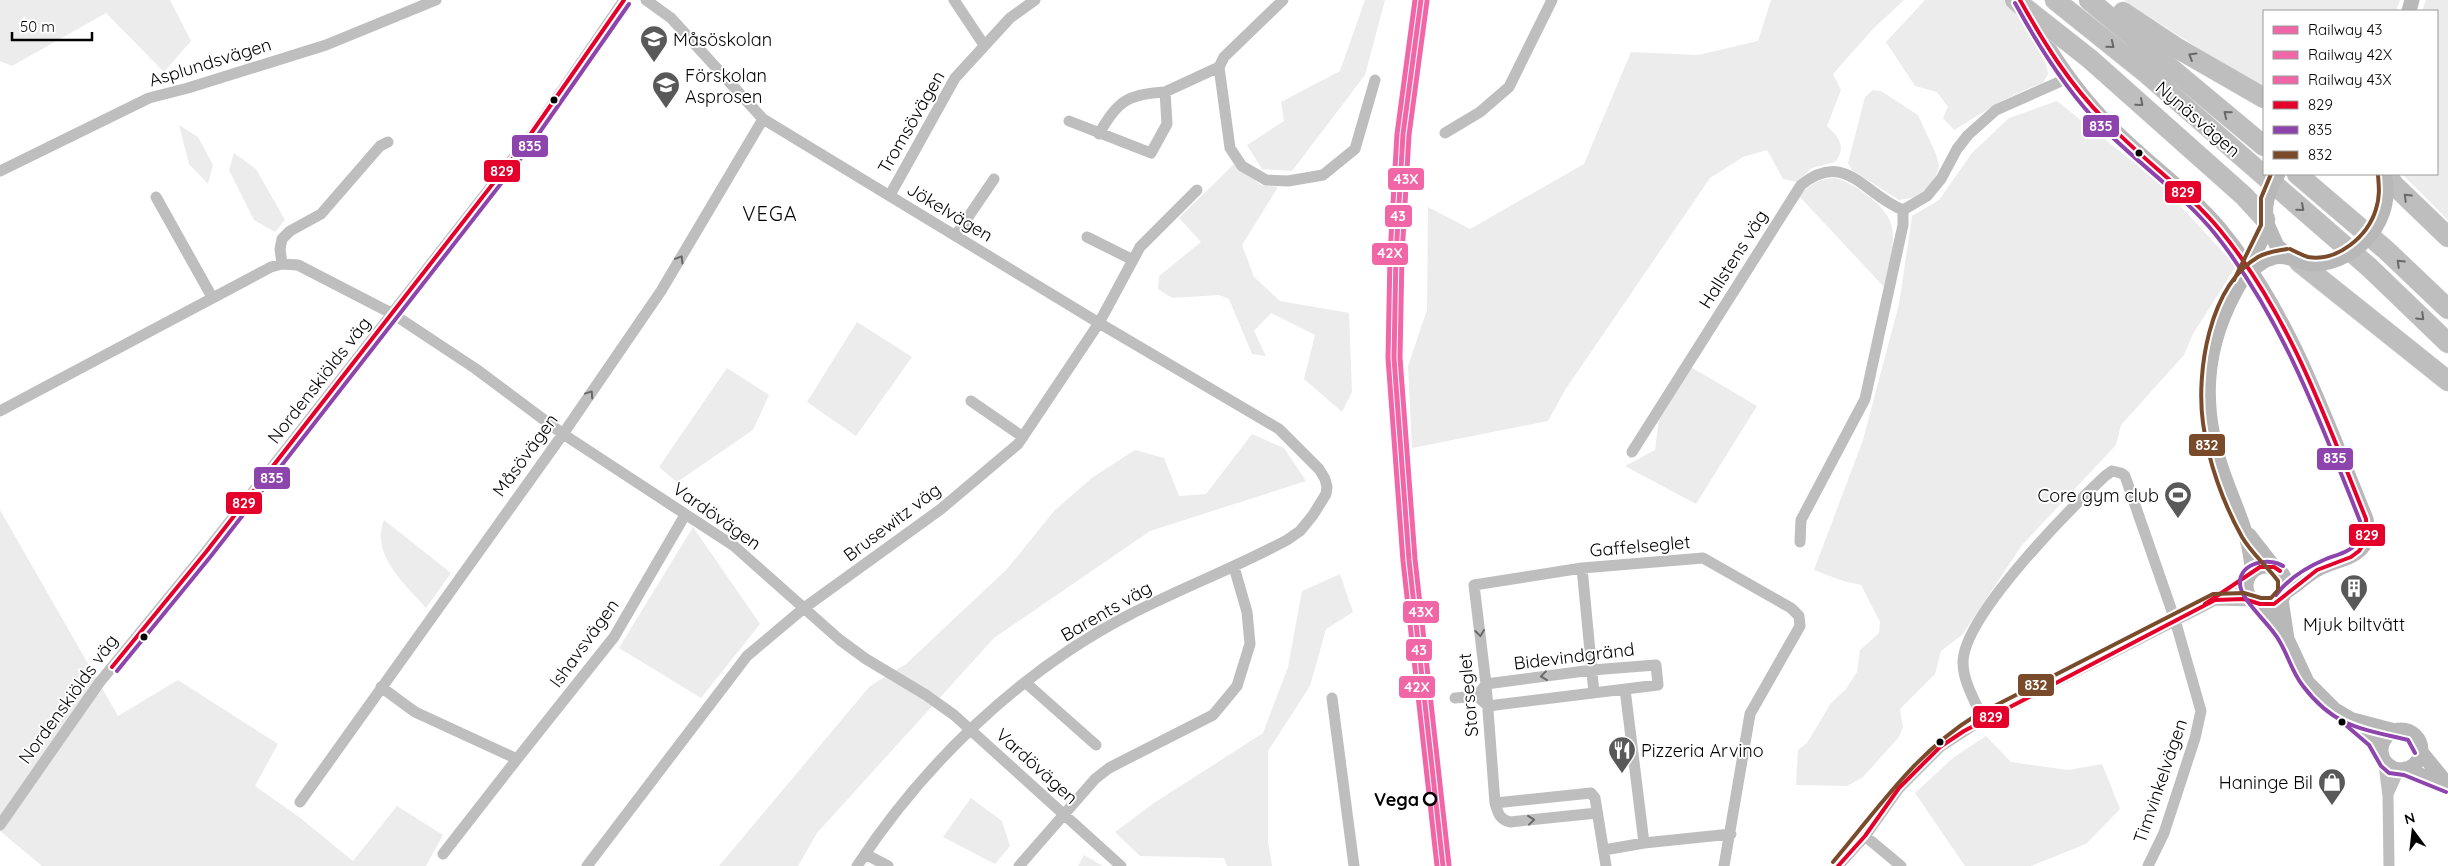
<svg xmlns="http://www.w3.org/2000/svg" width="2448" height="866" font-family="Quicksand,sans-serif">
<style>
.green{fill:#ececec}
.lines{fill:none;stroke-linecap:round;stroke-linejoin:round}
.highway-casing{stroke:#dbdbdb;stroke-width:21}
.street{stroke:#bebebe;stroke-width:11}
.secondary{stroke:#b8b8b8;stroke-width:15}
.highway{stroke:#bebebe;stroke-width:20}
.highway-bridge-casing{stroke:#dbdbdb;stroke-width:21;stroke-linecap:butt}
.secondary-bridge{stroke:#b8b8b8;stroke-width:15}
.highway-bridge{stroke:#bebebe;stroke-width:20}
.bus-1-casing{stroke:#fff;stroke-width:8}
.bus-2-casing{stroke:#fff;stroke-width:8}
.bus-3-casing{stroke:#fff;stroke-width:8}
.bus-1{stroke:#e4002b;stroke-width:4}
.bus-2{stroke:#8e44ad;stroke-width:4}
.bus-3{stroke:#7a4b2a;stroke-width:4}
.rail-1-casing{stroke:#fff;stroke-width:9}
.rail-2-casing{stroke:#fff;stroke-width:9}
.rail-3-casing{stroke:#fff;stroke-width:9}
.rail-1{stroke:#f166a7;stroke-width:5}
.rail-2{stroke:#f166a7;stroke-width:5}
.rail-3{stroke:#f166a7;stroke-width:5}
.oneway{stroke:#686868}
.bus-dot{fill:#000;stroke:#fff;stroke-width:2}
.stop-dot{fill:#fff;stroke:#000;stroke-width:2.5}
.labels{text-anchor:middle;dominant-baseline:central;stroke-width:4;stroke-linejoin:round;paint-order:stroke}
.poi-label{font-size:18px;fill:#000;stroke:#fff;text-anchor:start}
.street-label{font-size:18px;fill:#000;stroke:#fff}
.stop-label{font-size:18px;font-weight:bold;fill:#000;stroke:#fff;text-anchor:end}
.quarter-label{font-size:20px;letter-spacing:1px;fill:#000;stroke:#fff}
.line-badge{stroke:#fff;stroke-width:2}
.badge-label{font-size:14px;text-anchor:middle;font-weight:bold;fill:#fff}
</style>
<rect width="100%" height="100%" fill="#fff"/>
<path class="green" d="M0 0H170L191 41 164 72 106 13 12 66 0 61Z
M1365 0H1385L1365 75 1292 171 1262 169 1247 145 1284 121 1281 102 1340 71Z
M1771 0H1904L1872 30 1833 74 1841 90 1827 126C1839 137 1847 148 1835 162L1812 168 1797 182 1783 179 1767 150 1743 157 1710 178 1565 390 1548 421 1412 448 1408 366 1427 310 1428 207 1470 229 1584 164 1631 52 1698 55 1758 41Z
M1925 0H2006L2018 10 2046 64 2048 74 2043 83C2010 94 1984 112 1954 130L1943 118 1948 107 1937 92 1915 86 1886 42Z
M2124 0H2400L2396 11H2264V88L2221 63Z
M2426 0H2448V220L2402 174H2437V11H2422Z
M1873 90 1881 91 1918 115 1936 154 1939 166 1935 179 1918 197 1899 200 1852 170 1848 163 1865 97Z
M2057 101 2157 181 2236 266 2193 334 2184 355 2121 425 2116 445 2022 545 1963 634 1941 651 1935 674 1900 709 1903 727 1899 737 1863 777 1847 786 1796 785 1798 750 1807 743 1831 703 1846 689 1857 672 1860 650 1879 633 1880 622 1861 585 1843 581 1814 570 1863 440 1899 304 1912 216 1939 200 1972 153 2009 118Z
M179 125 198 137 213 165 208 184 189 164Z
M234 153 256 169 285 220 275 232 254 220 229 170Z
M1234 164 1261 185 1278 187 1242 245 1254 277 1280 301 1349 313 1352 392 1342 412 1304 379 1315 335 1271 313 1254 331 1266 356 1252 354 1229 299 1219 295 1172 298 1158 289 1159 276 1201 242 1179 218Z
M1835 178C1849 182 1858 188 1869 197 1906 224 1891 248 1884 287L1799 196C1810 184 1819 179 1835 178Z
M857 322 912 357 856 436 807 402Z
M1691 367 1757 406 1696 504 1625 466 1655 450 1659 419Z
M727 368 769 395 753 430 677 482 659 467Z
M1252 434 1284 448 1306 481 1150 531 994 638 817 833 798 866H719L870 686 906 664 1007 569 1054 511 1093 477 1135 450 1164 458 1179 496 1206 494Z
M0 510 118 716 178 680 278 744 255 786 299 817 353 861 397 806 443 835 426 866H42L0 831Z
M384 520 451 573 426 608C405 584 370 554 384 520Z
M693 527 760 624 701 698 619 648Z
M1340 574 1353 612 1326 629 1310 686 1268 751V841L1272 866H1227L1224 858 1140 856 1115 832 1154 803 1263 733 1288 667 1302 591Z
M1986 736 2011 762 2068 770 2102 764 2120 809 2086 844 2031 866H1965L1915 793 1954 757Z
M971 798 1002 821 1010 846 995 864 943 837Z
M1084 855 1103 866H1078Z"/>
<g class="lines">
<g class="highway-casing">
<path id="highway" d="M2055 0 2146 73 2370 268 2448 343
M2089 0 2264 146
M2123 12 2177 48 2264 98
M2090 59 2244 196 2265 219
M2297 174 2386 250 2448 309
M2386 174 2394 185 2448 237
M2299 262 2448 381"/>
</g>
<path class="street" d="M646 0 671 18 763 119 1099 323 1279 429 1319 469 1325 479 1327 487 1326 494 1313 515 1300 531 1287 540C1235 568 1179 589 1127 616 1018 673 924 764 857 866
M954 0 984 45
M1283 0 1224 57 1219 67 1230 148 1242 166 1266 180 1288 181 1323 175 1355 149 1375 80
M1165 92 1219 67
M1069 121 1151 153 1167 124 1165 92C1128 94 1117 101 1099 134
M1445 133 1480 112 1509 87 1552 0
M0 171 149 98 188 88 326 45 436 0
M890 195 955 78 1010 18 1035 0
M156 197 212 297
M956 235 994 179
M1087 237 1133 260
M282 264 280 249 282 239 290 231 321 214 380 146 388 142
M971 401 1023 437
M0 411 271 267 282 264 298 265 393 314 476 369 563 434 734 546 840 640 866 659 926 695 954 715 1121 866
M1632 452 1801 185C1846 149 1864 195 1903 210
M1800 542 1801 520 1865 399 1903 225V210L1927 196 1941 179 1957 149 1968 135 1996 110 2068 78
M1582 568 1594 693
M2215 600 2254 601
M1026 683 1096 745
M381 687 415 712 517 759 443 854
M1625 689 1644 843
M1332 698 1354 866
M1455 698 1477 696 1486 684 1592 670 1656 665 1658 685 1488 706 1477 696
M1983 719C1975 701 1963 682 1963 662 1964 615 2070 509 2105 476L2112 471 2121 473 2125 476 2175 620 2201 711 2195 738 2164 833 2148 866
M2383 757 2388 796 2389 866
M517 759 614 637 685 515
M2389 792 2399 770
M300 802 563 434 661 291 763 119
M1495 803 1591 793 1595 798 1606 866
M1597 813 1510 822C1499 819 1498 813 1495 803L1486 684 1474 585 1582 568 1703 558 1791 608 1799 616 1800 626 1750 714 1724 866
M0 825 99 683 206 552 533 133 624 0
M1865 836 1901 866
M1604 850 1644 843 1731 834
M865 854 888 866
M587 866 747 656 804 608 941 509 1018 444 1099 323 1140 247 1197 190
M1019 866 1095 779 1109 768 1213 715 1237 686 1250 644 1247 612 1234 567
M1838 866 1865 836 1899 788 1940 747 1983 719 2215 600 2248 577"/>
<path class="secondary" d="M2409 11 2412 0
M2027 12C2049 51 2073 88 2104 120 2140 158 2186 189 2220 229 2290 314 2325 419 2366 519 2375 559 2341 556 2316 570 2305 577 2295 586 2284 593
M2268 226 2277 246 2288 255
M2243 278C2201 346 2199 411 2227 484 2238 513 2251 540 2252 571
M2249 535 2274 567
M2246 586a20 20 0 1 1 40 0a20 20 0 1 1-40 0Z
M2281 599 2287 639 2307 682 2335 710 2352 720 2381 751
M2260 604 2286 637
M2353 720 2395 731
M2381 750a20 20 0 1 1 40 0a20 20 0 1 1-40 0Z
M2421 752 2448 785
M2405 769 2448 786"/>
<use href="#highway" class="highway"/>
<g class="highway-bridge-casing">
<path id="highway-bridge" d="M2015 0 2090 59"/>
</g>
<path class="secondary-bridge" d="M2246 272 2268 226C2262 209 2268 189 2278 174
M2243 278C2253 269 2262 260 2275 257 2290 254 2299 264 2315 264 2359 262 2396 217 2384 174"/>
<use href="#highway-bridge" class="highway-bridge"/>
<g class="bus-1-casing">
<path id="bus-1" d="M2205 604 2260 567H2274L2280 571
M112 667 206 552 523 145 624 0
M1838 866 1865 836 1899 788 1940 747 1964 731 2215 600 2244 599 2260 604H2274L2317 570 2351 557 2359 551 2367 539 2366 519C2326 419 2289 314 2220 230 2186 189 2141 159 2105 120 2070 85 2044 43 2020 0"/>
</g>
<g class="bus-2-casing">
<path id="bus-2" d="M2015 3C2039 47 2066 90 2101 126 2138 164 2183 194 2216 235 2283 320 2320 421 2360 521 2361 528 2362 537 2357 543 2350 552 2336 555 2326 559 2307 567 2288 579 2276 595
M2283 566C2270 557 2239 562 2240 584 2240 598 2265 620 2274 633 2287 649 2290 670 2303 686 2334 727 2362 729 2408 740L2415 753
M117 671 211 556 528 149 629 4
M2341 721 2369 745 2381 766 2389 773 2404 775 2446 792"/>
</g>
<g class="bus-3-casing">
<path id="bus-3" d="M2290 249C2296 252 2302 255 2308 257 2338 262 2368 236 2376 209 2380 197 2379 187 2378 175
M2234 280 2261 225V198L2271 174
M1833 862C1878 809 1915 753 1975 716L2213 594 2244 593 2261 598H2271L2278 590V581C2267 566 2252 554 2242 537 2223 503 2208 461 2203 423 2196 372 2209 286 2258 257 2267 252 2277 251 2287 249"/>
</g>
<use href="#bus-1" class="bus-1"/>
<use href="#bus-2" class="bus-2"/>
<use href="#bus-3" class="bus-3"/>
<g class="rail-1-casing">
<path id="rail-1" d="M1421 0 1403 134 1396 255 1394 358 1409 560 1443 866"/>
</g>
<g class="rail-2-casing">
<path id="rail-2" d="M1415 0 1397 134 1390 255 1388 358 1403 561 1437 866"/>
</g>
<g class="rail-3-casing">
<path id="rail-3" d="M1427 1 1409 135 1402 255 1400 358 1415 559 1449 865"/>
</g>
<use href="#rail-1" class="rail-1"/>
<use href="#rail-2" class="rail-2"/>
<use href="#rail-3" class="rail-3"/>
</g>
<defs><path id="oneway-chevron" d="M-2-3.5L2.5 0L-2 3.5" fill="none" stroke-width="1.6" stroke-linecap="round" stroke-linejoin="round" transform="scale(1.25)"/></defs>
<g class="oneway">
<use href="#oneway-chevron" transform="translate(2111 45) rotate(39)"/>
<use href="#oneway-chevron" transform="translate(2192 56) rotate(-149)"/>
<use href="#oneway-chevron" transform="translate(2140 103) rotate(41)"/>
<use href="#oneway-chevron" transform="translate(2227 114) rotate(-140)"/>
<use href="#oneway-chevron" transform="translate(2407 197) rotate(-136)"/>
<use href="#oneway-chevron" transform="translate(2301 208) rotate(41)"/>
<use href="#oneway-chevron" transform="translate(680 259) rotate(-59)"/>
<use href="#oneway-chevron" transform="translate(2400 263) rotate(-136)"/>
<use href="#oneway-chevron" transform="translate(2421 317) rotate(44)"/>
<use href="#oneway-chevron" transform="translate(590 394) rotate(-56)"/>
<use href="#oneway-chevron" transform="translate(1480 633) rotate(83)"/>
<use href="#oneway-chevron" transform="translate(1544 676) rotate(173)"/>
<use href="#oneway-chevron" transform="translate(1531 820) rotate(-6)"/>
</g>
<defs>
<g id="school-pin" transform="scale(1.4375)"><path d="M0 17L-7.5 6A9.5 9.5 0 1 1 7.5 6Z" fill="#595959" stroke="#fff"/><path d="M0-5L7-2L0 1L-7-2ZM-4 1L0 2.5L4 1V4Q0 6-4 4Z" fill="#fff"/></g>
<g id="stadium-pin" transform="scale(1.4375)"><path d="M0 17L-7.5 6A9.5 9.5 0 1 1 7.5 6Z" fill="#595959" stroke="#fff"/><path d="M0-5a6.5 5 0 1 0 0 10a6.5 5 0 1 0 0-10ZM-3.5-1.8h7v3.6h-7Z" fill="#fff"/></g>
<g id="building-pin" transform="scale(1.4375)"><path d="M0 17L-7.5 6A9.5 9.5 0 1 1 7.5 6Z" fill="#595959" stroke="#fff"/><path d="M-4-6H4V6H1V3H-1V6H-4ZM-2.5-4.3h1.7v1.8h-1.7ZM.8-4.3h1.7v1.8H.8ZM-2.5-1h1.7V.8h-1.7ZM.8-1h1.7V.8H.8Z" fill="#fff"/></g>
<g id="restaurant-pin" transform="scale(1.4375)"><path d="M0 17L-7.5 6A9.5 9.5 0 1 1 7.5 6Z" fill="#595959" stroke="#fff"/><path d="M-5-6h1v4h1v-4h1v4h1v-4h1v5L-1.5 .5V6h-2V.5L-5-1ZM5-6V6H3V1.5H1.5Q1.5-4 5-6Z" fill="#fff"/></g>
<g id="shop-pin" transform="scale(1.4375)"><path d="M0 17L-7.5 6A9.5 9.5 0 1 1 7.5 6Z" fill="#595959" stroke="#fff"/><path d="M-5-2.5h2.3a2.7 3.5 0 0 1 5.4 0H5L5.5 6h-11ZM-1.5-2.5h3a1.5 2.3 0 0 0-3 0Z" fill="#fff"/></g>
</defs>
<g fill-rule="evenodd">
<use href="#school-pin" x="654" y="39"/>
<use href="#school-pin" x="666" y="85"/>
<use href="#stadium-pin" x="2178" y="495"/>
<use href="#building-pin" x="2354" y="588"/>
<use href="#restaurant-pin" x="1622" y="750"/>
<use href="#shop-pin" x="2332" y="782"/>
</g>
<g class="bus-dot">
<circle cx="554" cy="100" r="4.5"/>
<circle cx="2139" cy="153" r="4.5"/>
<circle cx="144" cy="637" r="4.5"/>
<circle cx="2342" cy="722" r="4.5"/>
<circle cx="1940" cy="742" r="4.5"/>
</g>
<circle class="stop-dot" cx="1430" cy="799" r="6"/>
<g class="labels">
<g class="poi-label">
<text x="673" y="39">Måsöskolan</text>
<text x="685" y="75">Förskolan<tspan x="685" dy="21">Asprosen</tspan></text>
<text x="2159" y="495" text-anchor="end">Core gym club</text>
<text x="2354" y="624" text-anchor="middle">Mjuk biltvätt</text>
<text x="1641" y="750">Pizzeria Arvino</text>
<text x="2313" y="782" text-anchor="end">Haninge Bil</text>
</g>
<g class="street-label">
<text transform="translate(210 62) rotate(-17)">Asplundsvägen</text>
<text transform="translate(2198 119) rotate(41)">Nynäsvägen</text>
<text transform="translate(911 122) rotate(-60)">Tromsövägen</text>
<text transform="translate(950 212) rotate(31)">Jökelvägen</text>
<text transform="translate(1733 259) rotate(-58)">Hallstens väg</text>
<text transform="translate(319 380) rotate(-52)">Nordenskiölds väg</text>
<text transform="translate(525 455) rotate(-54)">Måsövägen</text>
<text transform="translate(717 516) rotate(35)">Vardövägen</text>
<text transform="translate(892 522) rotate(-37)">Brusewitz väg</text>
<text transform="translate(1640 546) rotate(-5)">Gaffelseglet</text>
<text transform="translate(1106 611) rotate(-30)">Barents väg</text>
<text transform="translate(584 643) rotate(-54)">Ishavsvägen</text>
<text transform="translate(1574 656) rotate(-7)">Bidevindgränd</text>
<text transform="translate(1468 695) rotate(-95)">Storseglet</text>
<text transform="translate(68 699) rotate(-54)">Nordenskiölds väg</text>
<text transform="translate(1037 766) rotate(42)">Vardövägen</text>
<text transform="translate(2160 781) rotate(-71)">Timvinkelvägen</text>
</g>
<g class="stop-label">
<text x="1419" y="799">Vega</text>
</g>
<g class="quarter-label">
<text x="770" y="213">VEGA</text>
</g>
</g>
<g class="line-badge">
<rect x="2082" y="114" width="38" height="24" rx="5" fill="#8e44ad"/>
<rect x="511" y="134" width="38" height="24" rx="5" fill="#8e44ad"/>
<rect x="483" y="159" width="38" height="24" rx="5" fill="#e4002b"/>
<rect x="1387" y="167" width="38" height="24" rx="5" fill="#f166a7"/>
<rect x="2164" y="180" width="38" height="24" rx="5" fill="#e4002b"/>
<rect x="1384" y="204" width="29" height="24" rx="5" fill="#f166a7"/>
<rect x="1371" y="242" width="38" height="24" rx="5" fill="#f166a7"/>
<rect x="2188" y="433" width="38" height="24" rx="5" fill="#7a4b2a"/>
<rect x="2316" y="447" width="38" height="24" rx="5" fill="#8e44ad"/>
<rect x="253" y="466" width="38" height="24" rx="5" fill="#8e44ad"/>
<rect x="225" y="491" width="38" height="24" rx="5" fill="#e4002b"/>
<rect x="2348" y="523" width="38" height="24" rx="5" fill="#e4002b"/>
<rect x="1402" y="600" width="38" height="24" rx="5" fill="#f166a7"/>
<rect x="1405" y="638" width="28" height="24" rx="5" fill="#f166a7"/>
<rect x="2017" y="673" width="38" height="24" rx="5" fill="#7a4b2a"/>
<rect x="1398" y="675" width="38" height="24" rx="5" fill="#f166a7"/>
<rect x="1972" y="705" width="38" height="24" rx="5" fill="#e4002b"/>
</g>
<g class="badge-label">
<text x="2101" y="131">835</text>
<text x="530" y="151">835</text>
<text x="502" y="176">829</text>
<text x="1406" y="184">43X</text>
<text x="2183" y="197">829</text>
<text x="1398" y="221">43</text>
<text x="1390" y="258">42X</text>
<text x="2207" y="450">832</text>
<text x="2335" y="463">835</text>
<text x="272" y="483">835</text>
<text x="244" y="508">829</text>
<text x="2367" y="540">829</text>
<text x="1421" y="617">43X</text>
<text x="1419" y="655">43</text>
<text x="2036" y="690">832</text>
<text x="1417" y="692">42X</text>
<text x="1991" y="722">829</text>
</g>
<rect x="2263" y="10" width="175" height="165" fill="#ffffff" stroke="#999999"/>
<rect x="2273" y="26" width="25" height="8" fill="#f166a7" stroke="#999999"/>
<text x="2308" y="35" font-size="15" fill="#000000">Railway 43</text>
<rect x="2273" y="51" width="25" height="8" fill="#f166a7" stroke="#999999"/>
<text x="2308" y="60" font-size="15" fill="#000000">Railway 42X</text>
<rect x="2273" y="76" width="25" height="8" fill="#f166a7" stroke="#999999"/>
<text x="2308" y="85" font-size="15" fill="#000000">Railway 43X</text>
<rect x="2273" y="101" width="25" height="8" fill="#e4002b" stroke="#999999"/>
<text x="2308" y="110" font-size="15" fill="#000000">829</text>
<rect x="2273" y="126" width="25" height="8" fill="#8e44ad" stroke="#999999"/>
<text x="2308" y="135" font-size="15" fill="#000000">835</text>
<rect x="2273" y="151" width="25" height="8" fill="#7a4b2a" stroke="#999999"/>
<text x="2308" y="160" font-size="15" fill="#000000">832</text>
<g transform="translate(2413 831) rotate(345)" stroke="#ffffff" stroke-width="4" paint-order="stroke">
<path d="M0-4L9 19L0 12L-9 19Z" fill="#000000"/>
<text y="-8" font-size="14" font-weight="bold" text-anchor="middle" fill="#000000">N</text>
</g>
<path d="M12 32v8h80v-8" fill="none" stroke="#000000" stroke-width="2.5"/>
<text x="20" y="32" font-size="15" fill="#000000" stroke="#ffffff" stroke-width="4" paint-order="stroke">50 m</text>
</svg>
